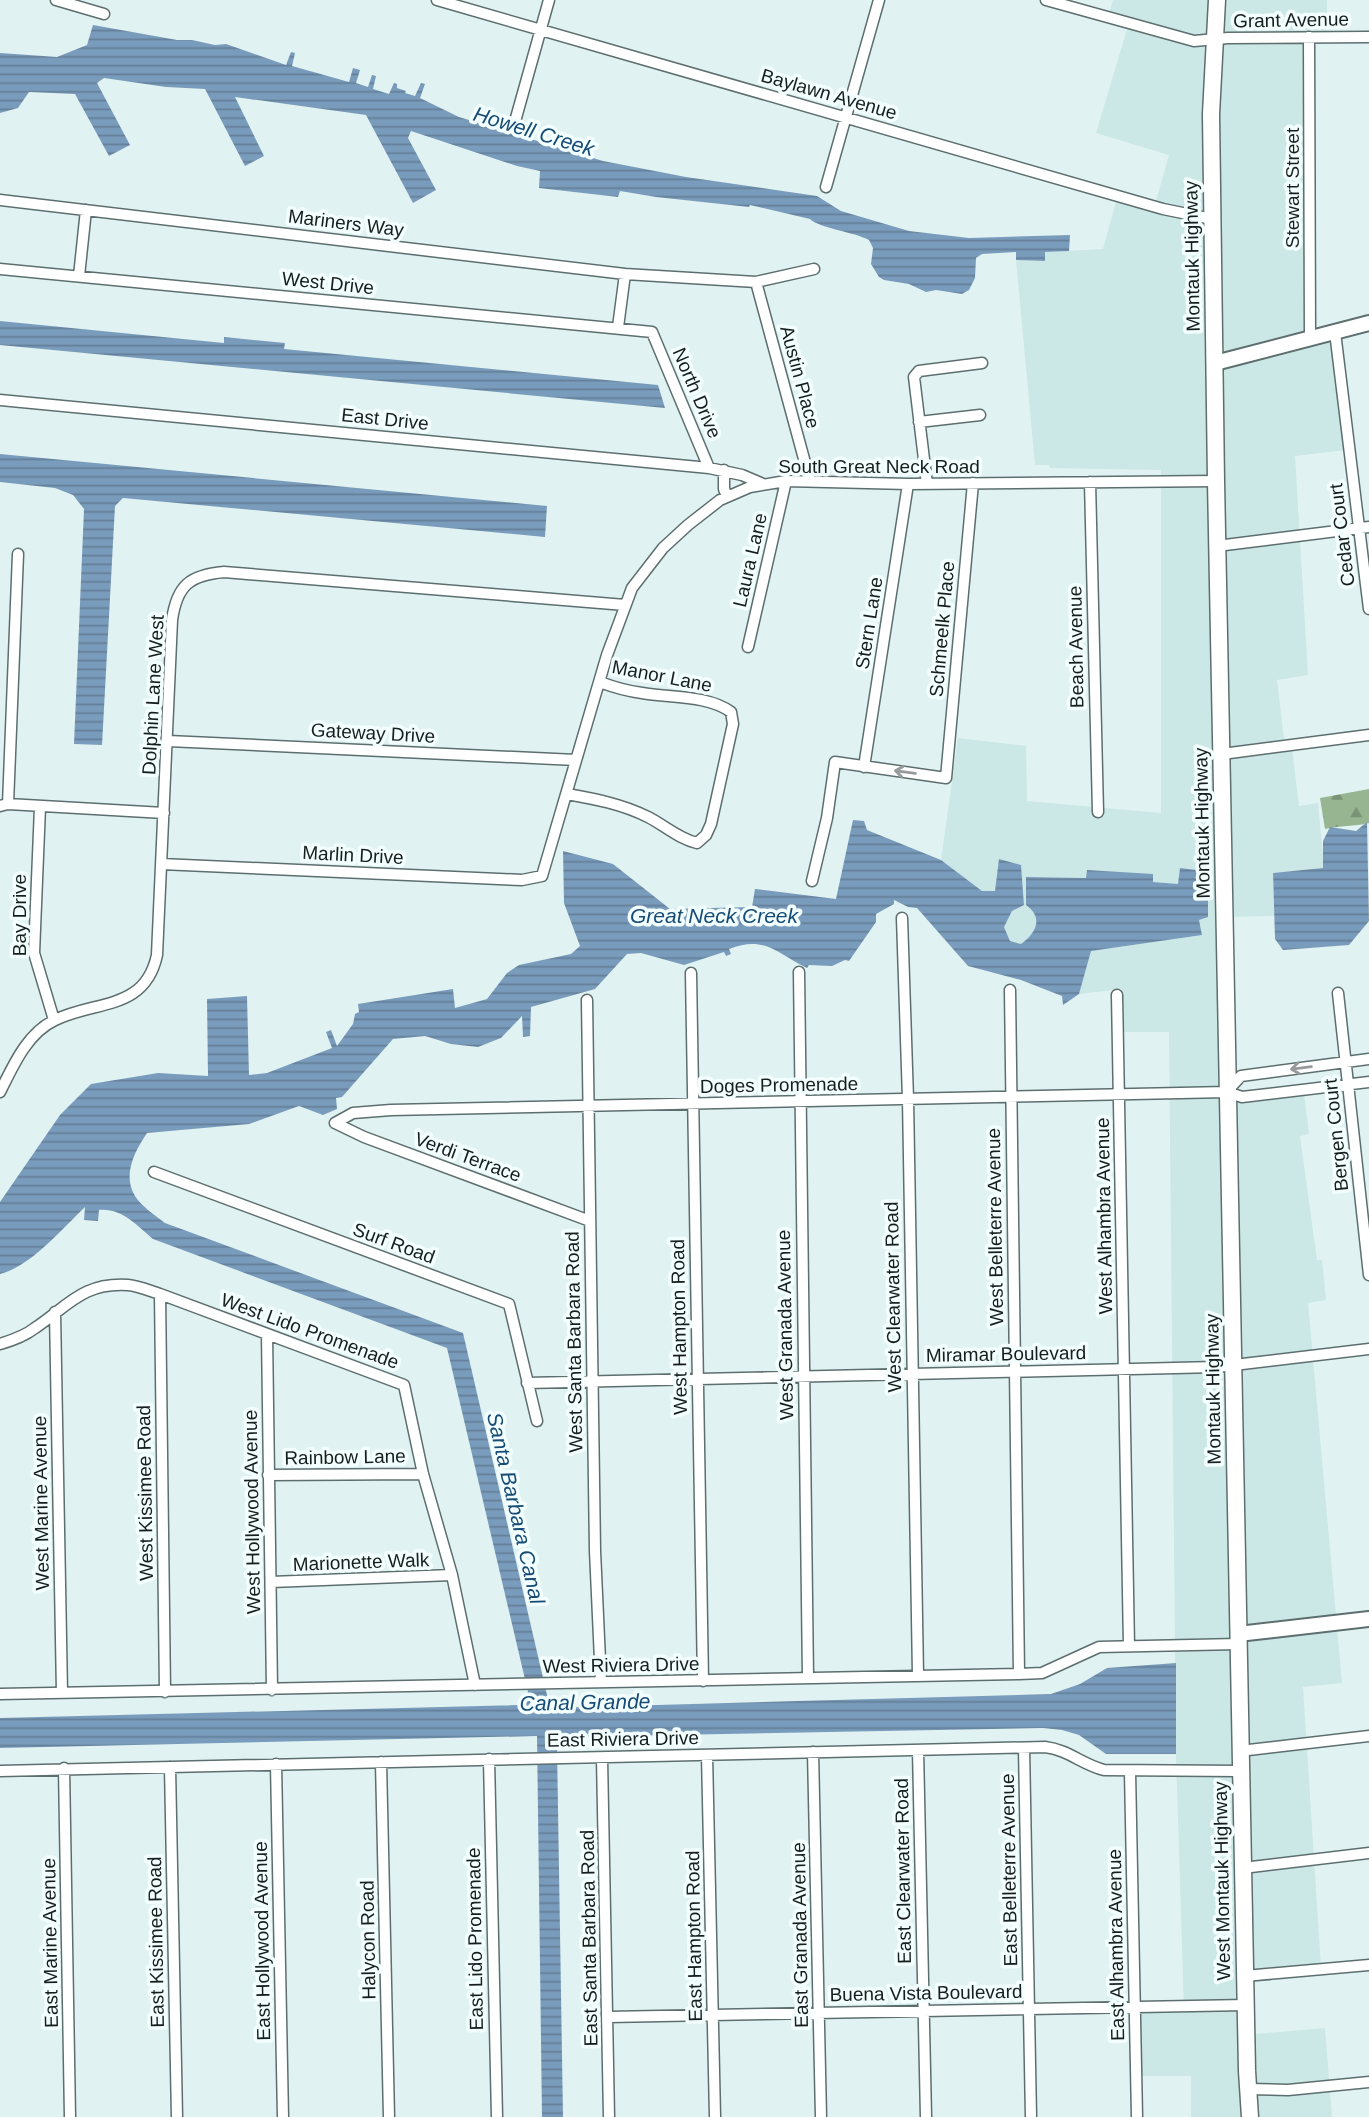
<svg xmlns="http://www.w3.org/2000/svg" width="1369" height="2117" font-family="Arial,sans-serif">
<style>
.built{fill:#cbe7e6}
.forest{fill:url(#forest-firs)}
.water{fill:url(#water-rules)}
.lines{fill:none;stroke-linecap:round;stroke-linejoin:round}
.street-casing{stroke:#5d6e6e;stroke-width:13}
.secondary-casing{stroke:#5d6e6e;stroke-width:18}
.primary-casing{stroke:#5d6e6e;stroke-width:19}
.street{stroke:#fff;stroke-width:10}
.secondary{stroke:#fff;stroke-width:14}
.primary{stroke:#fff;stroke-width:16}
.oneway{stroke:#979a9a}
.labels{text-anchor:middle;dominant-baseline:central;stroke-width:7;stroke-linejoin:round;paint-order:stroke}
.street-label{font-size:19px;fill:#171e1e;stroke:#f3fffe}
.water-label{font-size:21px;font-style:italic;fill:#164b76;stroke:#f3fffe}
</style>
<defs>
<pattern id="forest-firs" width="22" height="20" patternUnits="userSpaceOnUse" patternTransform="scale(1.75)"><rect width="22" height="20" fill="#97b591"/><path d="M5 1l3.5 6h-7zM16 11l3.5 6h-7z" fill="#7a9376"/></pattern>
<pattern id="water-rules" width="6" height="5" patternUnits="userSpaceOnUse" patternTransform="scale(1.75)"><rect width="6" height="5" fill="#7a9cbc"/><path d="M0 2.5h6" fill="none" stroke="#637f98"/></pattern>
</defs>
<rect width="100%" height="100%" fill="#e0f3f2"/>
<path class="built" d="M1113 0H1327V34H1305L1306 345 1332 336 1346 450 1295 456 1308 675 1277 680 1285 748H1292L1299 806 1318 803 1324 868 1273 873 1274 916 1224 917V1103L1304 1094 1309 1134 1300 1136 1317 1260H1322L1326 1300 1308 1303 1342 1683 1303 1687 1321 1967 1243 1973 1244 2035 1325 2028 1332 2117H1191V2076H1140L1139 2012 1184 2011 1176 1754 1169 1032H1123L1122 989 1079 994 1090 951 1202 935 1199 920 1208 917 1203 896 1204 871 1179 884 1152 882 1153 875 1087 870V878L1027 877 1038 924 1033 935 1022 945 1010 941 1004 927 1012 911 1024 905 1021 865 994 892 982 891 941 860 958 738 1026 746 1027 801 1161 813V470L1050 468 1049 465H1035L1016 260 1045 261V252L1103 249 1117 198 1154 208 1169 155 1096 133 1129 23 1108 16Z"/>
<path class="forest" d="M1369 789V823C1354 827 1340 825 1325 829L1320 798Z"/>
<path class="water" d="M93 25 177 40H192L215 45 226 44 286 65 291 52 295 53 292 66 349 82 353 68 360 70 356 83 368 87 372 75 376 76 373 89 389 94 394 83 397 84V88L406 91 405 93 415 96 421 83 425 84 420 98 459 117 603 161 686 177 817 196 841 211 909 231 969 238 1070 235 1069 251 1045 252V261L1016 260V252L982 254 976 258 975 278 969 290 962 294 936 290 926 292 909 284 884 280 879 277 871 264 873 248 869 240C854 232 819 228 810 219L750 205 749 207 656 197 620 191 618 197 539 188 540 171 517 166 411 131 408 138 436 190 413 203 366 115 235 97 264 156 245 166 205 89 166 87 104 78 97 83 130 145 109 156 75 94 29 92 18 108 0 113V53L57 57 87 45Z
M0 321 224 343V337L285 343 284 349 658 385 665 408 0 345Z
M0 454 547 506 545 537 123 498 115 506 102 745 74 744 84 509 73 495 55 488 0 482Z
M853 820 864 821 867 830 941 860 982 891H995L999 859 1021 865 1024 905 1012 911 1004 927 1010 941 1021 944C1036 933 1044 918 1026 905V877L1086 878 1087 870 1153 874V882L1178 884 1180 868 1204 871 1203 895 1208 897V917L1199 920 1202 935 1091 951 1079 994 1063 1005 1062 996 1021 980 968 966 917 908 908 907 894 900V904L876 914V922L849 961 845 960 832 966 809 965 807 968C776 953 765 935 729 949L731 954 726 956 724 952 684 965 641 953 627 954 595 989 531 1007 530 1036 523 1037 522 1016 501 1038 478 1047 451 1044 425 1036 393 1039 342 1097 336 1098 337 1109 323 1115 299 1106 249 1124 147 1133C135 1151 122 1175 135 1196 141 1206 156 1216 165 1223L463 1333 550 1708 1051 1694 1080 1684 1107 1668 1176 1663V1754H1106L1079 1735 1062 1730 1043 1728 566 1737 560 1739 557 1746 563 2117H542L537 1736 0 1748V1718L520 1705 528 1692 447 1348 153 1239C136 1225 122 1208 99 1210L98 1221 84 1220 85 1207C62 1229 30 1267 0 1274V1202L60 1115 91 1084 158 1073 208 1076 207 999 247 996 249 1075 267 1073 332 1048 326 1032 331 1030 337 1046 353 1024 355 1014 359 1012 358 1004 453 989 455 1008 487 999 507 973 519 965 571 954 580 946 564 903 563 851 613 864 670 909 752 907 755 889 836 899Z
M1367 822 1369 921 1349 945 1283 950 1275 939 1273 873 1323 868V841L1330 827 1356 831Z"/>
<g class="lines">
<g class="street-casing">
<path id="street" d="M56 0 104 14
M437 0 1163 209 1212 219
M1046 0 1194 41 1228 38 1369 37
M1309 37 1310 338
M514 125 549 0
M826 187 879 0
M0 200 625 274 756 282 814 269
M0 269 652 332 709 468
M79 276 86 210
M756 282 810 481
M618 327 625 274
M1335 332 1369 609
M0 400 709 468 742 475 763 484
M919 422 980 415
M724 470V489L727 496
M1090 482 1098 812
M927 484 914 377 919 371 982 363
M1217 546 1369 527
M748 647 786 481
M168 741 576 760
M1222 754 1369 735
M864 767 908 484
M567 794C595 799 622 804 648 817 664 825 679 839 697 843L706 835 711 824 733 724 731 712C708 695 670 698 642 693 627 691 613 687 600 682
M8 804 18 554
M0 806 8 804 164 813
M40 807 34 953 54 1020
M161 864 522 880 542 876 607 655 632 588 663 548 688 525 720 500 750 487 786 481 908 484 1216 481
M812 881 827 818 835 762 946 778 973 483
M902 918 908 1099 918 1675
M799 972 808 1678
M691 973 703 1681
M1010 990 1019 1674
M1338 993 1369 1275
M1117 995 1129 1646
M587 1000 595 1551 601 1682
M1227 1091 1241 1076 1369 1059
M0 1092C13 1066 27 1033 55 1020 96 1000 145 1011 157 955L172 620C177 585 190 575 224 572L625 605
M335 1123 353 1113 391 1110 1227 1092 1242 1097 1369 1082
M335 1123 364 1137 590 1221
M154 1172 509 1304 537 1421
M160 1294 165 1692
M55 1312 62 1693
M267 1334 272 1690
M0 1344C13 1340 25 1336 35 1328 68 1306 83 1282 128 1285 139 1286 150 1291 160 1294L404 1385 423 1474 452 1575 475 1685
M527 1383 1217 1367 1369 1349
M268 1475 423 1474
M271 1582 452 1575
M0 1694 1019 1674 1042 1673 1099 1647 1238 1644
M1024 1748 1031 2117
M918 1750 926 2117
M1240 1751 1369 1736
M813 1752 821 2117
M707 1755 715 2117
M602 1758 609 2117
M489 1759 497 2117
M381 1762 389 2117
M276 1764 283 2117
M170 1767 177 2117
M64 1768 70 2117
M0 1771 1045 1747C1069 1750 1081 1764 1104 1770L1241 1771
M1130 1772 1137 2117
M1243 1868 1369 1853
M1245 1976 1369 1965
M608 2017 1246 2005
M1248 2089 1288 2090 1369 2082"/>
</g>
<g class="secondary-casing">
<path id="secondary" d="M1215 363 1369 323
M1238 1634 1369 1619"/>
</g>
<g class="primary-casing">
<path id="primary" d="M1217 0 1211 114 1216 481 1247 2071 1250 2117"/>
</g>
<use href="#street" class="street"/>
<use href="#secondary" class="secondary"/>
<use href="#primary" class="primary"/>
</g>
<defs><path id="oneway-shaft" d="M-6 0H5M1.5-3L5.5 0L1.5 3" fill="none" stroke-width="1.6" stroke-linecap="round" stroke-linejoin="round" transform="scale(1.75)"/></defs>
<g class="oneway">
<use href="#oneway-shaft" transform="translate(905 772) rotate(-172)"/>
<use href="#oneway-shaft" transform="translate(1301 1068) rotate(173)"/>
</g>
<g class="labels">
<g class="street-label">
<text transform="translate(1291 20) rotate(-1)">Grant Avenue</text>
<text transform="translate(829 94) rotate(16)">Baylawn Avenue</text>
<text transform="translate(1292 188) rotate(-90)">Stewart Street</text>
<text transform="translate(346 223) rotate(7)">Mariners Way</text>
<text transform="translate(1192 256) rotate(-91)">Montauk Highway</text>
<text transform="translate(328 283) rotate(6)">West Drive</text>
<text transform="translate(800 377) rotate(75)">Austin Place</text>
<text transform="translate(697 393) rotate(67)">North Drive</text>
<text transform="translate(385 419) rotate(6)">East Drive</text>
<text x="879" y="466">South Great Neck Road</text>
<text transform="translate(1342 535) rotate(-97)">Cedar Court</text>
<text transform="translate(750 560) rotate(-77)">Laura Lane</text>
<text transform="translate(869 623) rotate(-81)">Stern Lane</text>
<text transform="translate(942 629) rotate(-85)">Schmeelk Place</text>
<text transform="translate(1076 647) rotate(-91)">Beach Avenue</text>
<text transform="translate(662 676) rotate(11)">Manor Lane</text>
<text transform="translate(153 695) rotate(-87)">Dolphin Lane West</text>
<text transform="translate(373 733) rotate(3)">Gateway Drive</text>
<text transform="translate(1202 823) rotate(-91)">Montauk Highway</text>
<text transform="translate(353 855) rotate(3)">Marlin Drive</text>
<text transform="translate(19 915) rotate(-90)">Bay Drive</text>
<text transform="translate(779 1085) rotate(-1)">Doges Promenade</text>
<text transform="translate(1336 1135) rotate(-96)">Bergen Court</text>
<text transform="translate(468 1157) rotate(20)">Verdi Terrace</text>
<text transform="translate(1104 1216) rotate(-91)">West Alhambra Avenue</text>
<text transform="translate(995 1227) rotate(-91)">West Belleterre Avenue</text>
<text transform="translate(394 1243) rotate(20)">Surf Road</text>
<text transform="translate(893 1297) rotate(-91)">West Clearwater Road</text>
<text transform="translate(785 1325) rotate(-91)">West Granada Avenue</text>
<text transform="translate(679 1327) rotate(-91)">West Hampton Road</text>
<text transform="translate(310 1331) rotate(20)">West Lido Promenade</text>
<text transform="translate(574 1342) rotate(-91)">West Santa Barbara Road</text>
<text transform="translate(1006 1354) rotate(-1)">Miramar Boulevard</text>
<text transform="translate(1213 1389) rotate(-91)">Montauk Highway</text>
<text transform="translate(345 1457) rotate(-1)">Rainbow Lane</text>
<text transform="translate(145 1493) rotate(-91)">West Kissimee Road</text>
<text transform="translate(41 1503) rotate(-91)">West Marine Avenue</text>
<text transform="translate(252 1512) rotate(-91)">West Hollywood Avenue</text>
<text transform="translate(361 1562) rotate(-2)">Marionette Walk</text>
<text transform="translate(621 1665) rotate(-1)">West Riviera Drive</text>
<text transform="translate(623 1739) rotate(-1)">East Riviera Drive</text>
<text transform="translate(1009 1870) rotate(-91)">East Belleterre Avenue</text>
<text transform="translate(903 1871) rotate(-91)">East Clearwater Road</text>
<text transform="translate(1222 1881) rotate(-91)">West Montauk Highway</text>
<text transform="translate(800 1935) rotate(-91)">East Granada Avenue</text>
<text transform="translate(694 1936) rotate(-91)">East Hampton Road</text>
<text transform="translate(589 1938) rotate(-91)">East Santa Barbara Road</text>
<text transform="translate(475 1939) rotate(-91)">East Lido Promenade</text>
<text transform="translate(368 1940) rotate(-91)">Halycon Road</text>
<text transform="translate(262 1941) rotate(-91)">East Hollywood Avenue</text>
<text transform="translate(156 1942) rotate(-91)">East Kissimee Road</text>
<text transform="translate(50 1943) rotate(-91)">East Marine Avenue</text>
<text transform="translate(1116 1945) rotate(-91)">East Alhambra Avenue</text>
<text transform="translate(926 1993) rotate(-1)">Buena Vista Boulevard</text>
</g>
<g class="water-label">
<text transform="translate(534 131) rotate(17)">Howell Creek</text>
<text x="714" y="915">Great Neck Creek</text>
<text transform="translate(516 1508) rotate(77)">Santa Barbara Canal</text>
<text transform="translate(585 1702) rotate(-1)">Canal Grande</text>
</g>
</g>
</svg>
